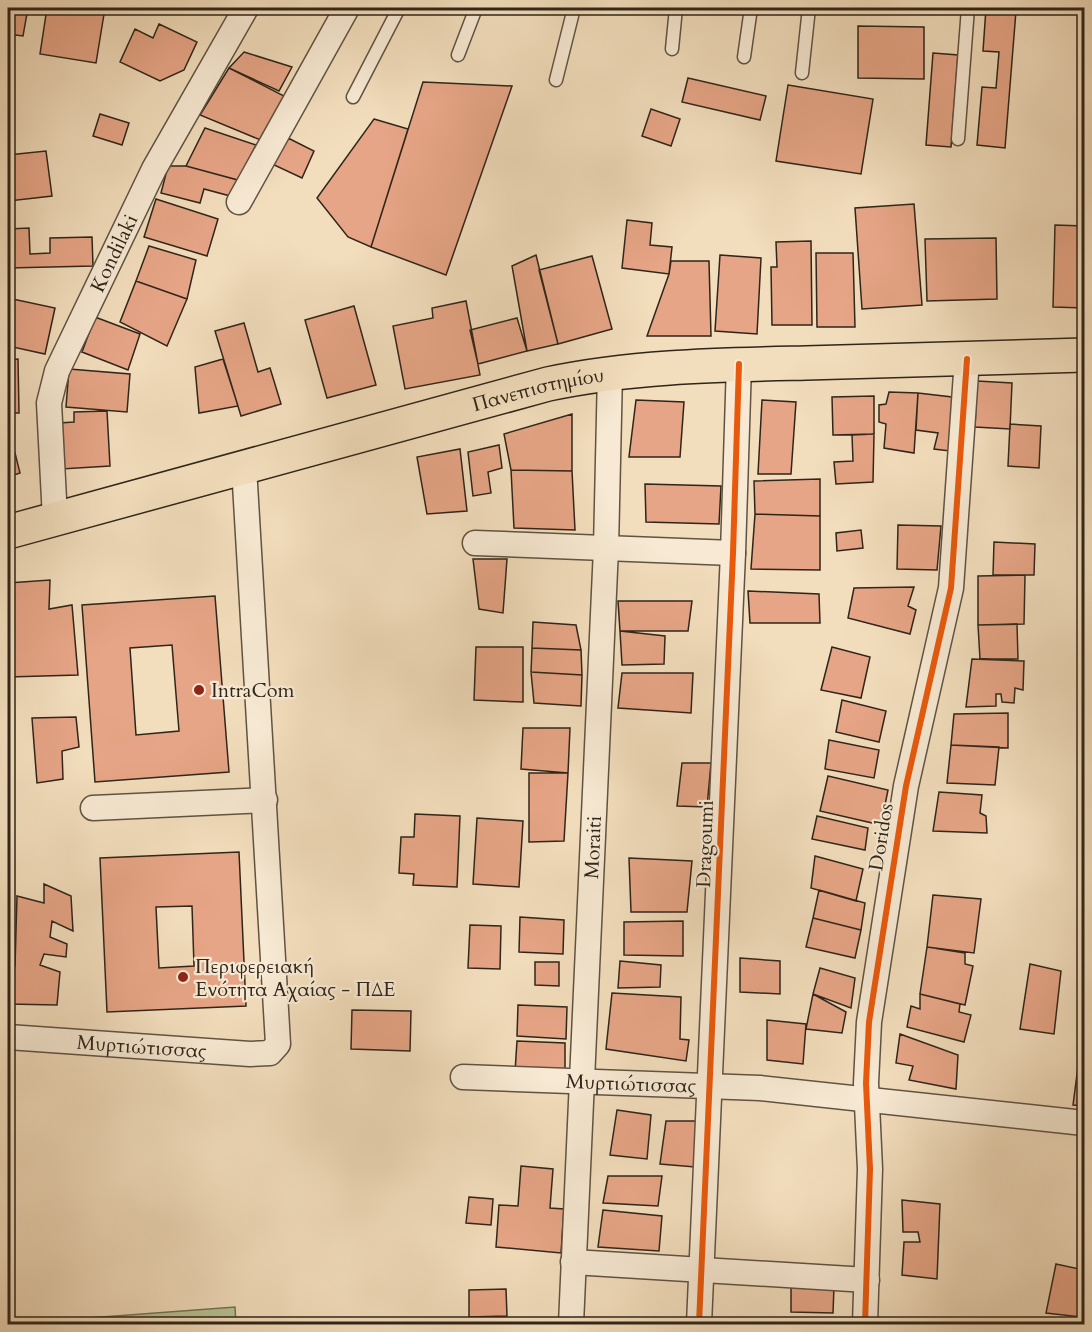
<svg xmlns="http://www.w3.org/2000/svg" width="1092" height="1332" font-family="Cardo,serif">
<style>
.green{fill:#b7c293;stroke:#737456;stroke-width:1.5}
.building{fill:#e6a586;stroke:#2f251a;stroke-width:1.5;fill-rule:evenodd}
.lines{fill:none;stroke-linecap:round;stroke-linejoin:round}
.service-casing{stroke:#605342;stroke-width:15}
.minor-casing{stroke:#605342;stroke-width:27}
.primary-casing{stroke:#2f251a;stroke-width:36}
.service{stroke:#f7e9d3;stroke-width:12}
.minor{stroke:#f7e9d3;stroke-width:24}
.primary{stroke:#f2ddbc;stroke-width:33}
.cycleway-casing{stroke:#f7e9d3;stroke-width:10}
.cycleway{stroke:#e8590c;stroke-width:6}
.poi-dot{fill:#8f2418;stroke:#f7e9d3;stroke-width:2}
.labels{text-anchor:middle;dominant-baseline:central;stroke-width:4.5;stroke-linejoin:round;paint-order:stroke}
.street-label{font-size:20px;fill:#2f251a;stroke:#f7e9d3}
.poi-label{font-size:20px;fill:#2f251a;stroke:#f7e9d3;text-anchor:start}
</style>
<rect width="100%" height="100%" fill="#f2ddbc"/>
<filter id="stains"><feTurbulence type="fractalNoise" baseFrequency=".00333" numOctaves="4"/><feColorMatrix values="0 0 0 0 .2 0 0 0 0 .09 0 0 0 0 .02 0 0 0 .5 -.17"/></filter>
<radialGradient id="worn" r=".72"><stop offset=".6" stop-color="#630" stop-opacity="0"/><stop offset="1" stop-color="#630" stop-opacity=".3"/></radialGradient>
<path class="green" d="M235 1307 236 1324H8Z"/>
<path class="building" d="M8 8H28L23 36 8 34Z
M47 8H105L96 63 40 54Z
M986 8 1016 11 1005 148 977 145 982 87 996 88 999 52 983 51Z
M159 24 197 42 184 70 160 81 120 62 135 29 153 38Z
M858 26 924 27V79L858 78Z
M244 52 292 67 279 91 229 68Z
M933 53 958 55 951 147 926 145Z
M229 68 286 97 263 141 200 115Z
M688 78 766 96 760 120 682 102Z
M423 82 512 86 446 275 371 247Z
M788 85 873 99 861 174 776 161Z
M651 109 680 119 671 146 642 136Z
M100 114 129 123 122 145 93 136Z
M374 119 408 129 371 247 348 237 317 198Z
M205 128 256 145 238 180 186 166Z
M288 138 314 151 302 178 272 164Z
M46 151 52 196 9 201 8 155Z
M168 166H186L238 180 234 197 204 189 200 203 161 193Z
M156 199 218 219 207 256 144 237Z
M914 204 922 305 862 309 855 208Z
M627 220 652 223 650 245 672 247 669 274 622 268Z
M1055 225 1084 226V308L1053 307Z
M29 228 30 254 50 253V238L92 237 93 266 8 268V229Z
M996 238 997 299 927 301 925 239Z
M811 241 812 325H772L771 267H777L776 242Z
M149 246 196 260 187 299 136 281Z
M816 253H853L855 327H817Z
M536 255 558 344 527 351 512 266Z
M720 255 761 258 757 334 715 331Z
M592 256 612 329 558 344 539 270Z
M671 261H709L711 336H647L669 274Z
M136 281 187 299 167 346 120 322Z
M8 298 55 308 45 354 8 346Z
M466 301 480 375 405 389 393 326 433 318 432 308Z
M354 306 376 385 327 398 305 320Z
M95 317 140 334 128 370 82 352Z
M517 318 527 351 478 364 470 330Z
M244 323 258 372 270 368 281 404 241 416 215 331Z
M18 359 19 413H8V360Z
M223 359 238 406 199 413 195 367Z
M69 369 130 374 127 412 66 407Z
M977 381 1012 383 1010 429 975 427Z
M889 392 918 393 914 453 884 448 886 424 879 422V405L886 404Z
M918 393 952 397 950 451 934 449 938 433 916 430Z
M874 396V434L833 435 832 397Z
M636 400 684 402 680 457H629Z
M762 400 796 402 791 474H758Z
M107 411 110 466 61 469 59 423 74 422V412Z
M572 414V471L511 470 504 434Z
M1010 424 1041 426 1039 468 1008 466Z
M874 434 873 482 836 484 834 462 853 461 852 435Z
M499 445 502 468 488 472 491 493 473 496 468 452Z
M460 449 467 511 427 514 417 457Z
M15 453 20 473 8 477V455Z
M511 470 572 471 575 530 514 528Z
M820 479V516L755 514 754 481Z
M645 484 721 486 719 524 646 522Z
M755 514 820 516V570L751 569Z
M898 525 941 526 937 570 897 569Z
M861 530 863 548 837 551 836 533Z
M994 542 1035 544 1034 575H993Z
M473 559H507L503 613 479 609Z
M1025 575 1024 624 978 625V576Z
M50 580 49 609 72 605 78 675 8 677V583Z
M914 587 908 606 916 610 910 634 848 618 854 588Z
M748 591 819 594 820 623H750Z
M215 596 229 772 95 782 82 605ZM172 645 179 731 136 735 130 648Z
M618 601H692L688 631H620Z
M533 622 576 625 581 650 532 648Z
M1017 624 1018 659H980L978 625Z
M620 631 665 636 664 664 622 665Z
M476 647H523V702L474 700Z
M832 647 870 657 861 698 821 690Z
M532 648 581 650 582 675 531 672Z
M972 659 1024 661 1023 690 1015 688 1014 703 1002 702 1001 694H996V706L966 707Z
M531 672 582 675 581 706 534 703Z
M622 673H693L691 713 618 708Z
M842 700 886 711 879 742 836 732Z
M1008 713V748L951 745 954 714Z
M76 717 79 747 62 751 63 779 37 783 32 718Z
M523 728H570L568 773 521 769Z
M829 740 879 750 874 778 825 769Z
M951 745 999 747 995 785 947 783Z
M682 763H711L707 807 677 806Z
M529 773H568L564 841 529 842Z
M828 776 888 790 881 825 820 811Z
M939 792 982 795 980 813 986 816 987 833 933 831Z
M415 814 460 816 457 887 413 885 414 874 399 873 401 837H414Z
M817 816 868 828 865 850 812 839Z
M477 818 523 821 519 887 473 884Z
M239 852 246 1006 107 1012 100 858ZM192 906 194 966 159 968 156 907Z
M815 856 863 869 856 901 811 888Z
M629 858 692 861 687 912H631Z
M44 884 71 896 73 931 52 921 50 937 67 944 66 957 44 954 40 965 60 972 57 1005 8 1004V967L15 966 17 896 44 903Z
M819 890 865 903 861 930 813 918Z
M933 895 981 899 974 953 927 947Z
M520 917 564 920 563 954 519 952Z
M813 918 861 930 855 958 806 947Z
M683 921V956L624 955V922Z
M470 925 501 926 500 969 468 968Z
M927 947 965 953V964L973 966 965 1005 920 994Z
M740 958 780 961V994L740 992Z
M620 961 661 965 660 987 618 988Z
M535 962H559V986L535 985Z
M1030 964 1061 971 1054 1034 1020 1029Z
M820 968 855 978 851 1008 813 994Z
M612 993 681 997 680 1039 689 1040 686 1061 606 1049Z
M813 994 846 1012 842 1033 806 1029Z
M920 994 960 1004 959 1012 971 1015 964 1042 907 1027 911 1006 920 1009Z
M518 1005 567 1007 566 1039 517 1036Z
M352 1010 411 1011 410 1051 351 1049Z
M767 1020 806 1024 803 1064 767 1060Z
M900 1034 958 1055 956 1089 909 1080 913 1066 896 1063Z
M517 1041 565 1043V1074L515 1072Z
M1079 1059 1084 1060V1106L1073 1105Z
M617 1110 651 1115 647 1159 610 1155Z
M666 1121H700L695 1167 660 1164Z
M521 1166 553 1169 550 1208 564 1209 561 1253 496 1247 499 1205 518 1206Z
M608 1176H662L658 1206 603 1203Z
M469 1197 493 1199 491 1225 466 1223Z
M902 1200 940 1204 937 1279 902 1275 904 1242H920L918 1232H903Z
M603 1210 662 1216 659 1251 598 1247Z
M1056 1264 1084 1270 1081 1317 1046 1313Z
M791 1284 834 1286 833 1313 791 1312Z
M506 1289 507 1316 469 1317V1290Z
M738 1321H775V1324H738Z"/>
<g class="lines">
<g class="service-casing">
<path id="service" d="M672 49 676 8
M458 55 476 8
M744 57 751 8
M802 73 809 8
M556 80 574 8
M353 97 399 8
M958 139 968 8"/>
</g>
<g class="minor-casing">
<g id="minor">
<path d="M239 202 347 8"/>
<path id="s1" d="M55 519 49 403 57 371 154 169 246 8"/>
<path d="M475 543 733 553"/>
<path d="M93 808 265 800"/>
<path id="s2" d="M8 1037 250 1054 270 1053 278 1044 244 467"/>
<path id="s3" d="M463 1077 760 1088 1084 1123"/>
<path d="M573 1262 867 1280"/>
<path id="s4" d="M571 1324 606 548 610 372"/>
<path d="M699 1324 733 553 739 364"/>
<path d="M865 1324 870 1169 866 1083 869 1022 906 786 951 588 967 359"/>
</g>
</g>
<g class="primary-casing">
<g id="primary">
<path id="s5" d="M8 532 548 384C633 366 719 365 806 363 899 360 992 358 1084 355"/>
</g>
</g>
<use href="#service" class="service"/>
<use href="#minor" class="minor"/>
<use href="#primary" class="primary"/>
<g class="cycleway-casing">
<path id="cycleway" d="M699 1324 733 553 739 364
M865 1324 870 1169 866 1083 869 1022 906 786 951 588 967 359"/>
</g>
<use href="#cycleway" class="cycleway"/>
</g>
<g class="poi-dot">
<circle cx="199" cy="690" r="6"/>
<circle cx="183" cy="977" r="6"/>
</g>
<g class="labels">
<g class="street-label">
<text stroke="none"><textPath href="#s1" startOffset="280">Kondilaki</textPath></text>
<text stroke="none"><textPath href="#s5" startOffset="549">Πανεπιστημίου</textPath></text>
<text transform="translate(881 837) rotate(-81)">Doridos</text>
<text transform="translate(705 844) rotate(-88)">Dragoumi</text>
<text stroke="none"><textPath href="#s4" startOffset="477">Moraiti</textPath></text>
<text stroke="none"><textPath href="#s2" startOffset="134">Μυρτιώτισσας</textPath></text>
<text stroke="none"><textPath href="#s3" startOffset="168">Μυρτιώτισσας</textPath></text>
</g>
<g class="poi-label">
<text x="211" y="690">IntraCom</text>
<text x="195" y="966">Περιφερειακή<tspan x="195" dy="23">Ενότητα Αχαίας - ΠΔΕ</tspan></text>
</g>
</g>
<rect width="1092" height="1332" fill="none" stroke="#f2ddbc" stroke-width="30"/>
<rect x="9" y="9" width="1074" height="1314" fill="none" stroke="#2f251a" stroke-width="3"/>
<rect x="15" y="15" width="1062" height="1302" fill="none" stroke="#2f251a" stroke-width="1.5"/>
<rect width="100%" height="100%" filter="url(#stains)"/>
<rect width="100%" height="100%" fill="url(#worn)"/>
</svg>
